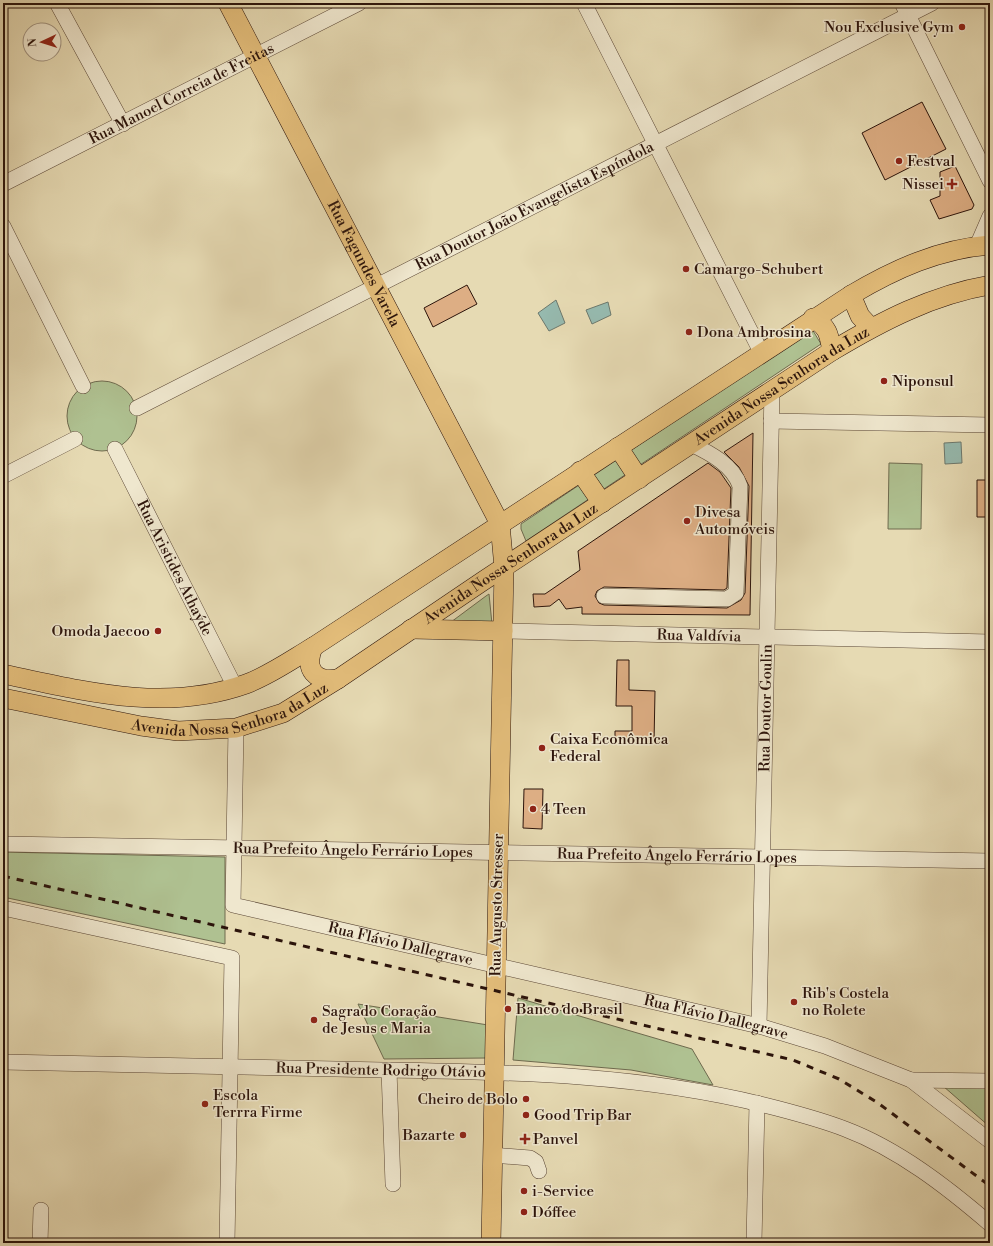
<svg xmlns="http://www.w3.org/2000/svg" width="993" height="1246" font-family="'Libre Bodoni',serif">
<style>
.green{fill:#afc191;stroke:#6e6a4e}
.water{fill:#96baaf;stroke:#6c786d}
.building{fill:#ddae84;stroke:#2c140b}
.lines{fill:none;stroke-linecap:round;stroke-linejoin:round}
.minor-casing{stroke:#5a4635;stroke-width:16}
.major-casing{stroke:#2c140b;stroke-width:20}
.minor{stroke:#efe7ce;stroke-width:15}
.major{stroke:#e3bd7a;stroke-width:19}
.rail{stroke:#2c140b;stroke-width:3;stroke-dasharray:7 7;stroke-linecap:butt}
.poi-dot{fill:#8f2418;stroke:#efe7ce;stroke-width:1.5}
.labels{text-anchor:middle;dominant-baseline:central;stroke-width:3;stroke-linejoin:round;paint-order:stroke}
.poi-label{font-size:15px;fill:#2c140b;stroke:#efe7ce;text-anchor:start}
.street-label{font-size:15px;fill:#2c140b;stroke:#efe7ce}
</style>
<rect width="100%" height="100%" fill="#e6dab3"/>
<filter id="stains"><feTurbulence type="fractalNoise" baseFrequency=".005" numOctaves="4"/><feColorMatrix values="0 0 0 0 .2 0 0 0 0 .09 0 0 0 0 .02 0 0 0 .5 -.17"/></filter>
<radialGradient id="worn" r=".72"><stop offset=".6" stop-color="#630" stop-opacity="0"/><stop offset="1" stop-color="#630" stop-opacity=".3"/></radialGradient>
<path class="green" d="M812 329 821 344 526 541 521 529V524Z
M67 416a35 35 0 1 1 70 0a35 35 0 1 1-70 0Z
M889 463 922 464 921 529H888Z
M489 594 492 624 447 625 486 596Z
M3 852 225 857V944L3 897Z
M518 998 692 1049 713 1085 631 1070 513 1060Z
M358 1004 488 1025 486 1058 384 1059Z
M943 1086 990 1087V1127Z"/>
<path class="water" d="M556 300 565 323 549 331 538 313Z
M608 302 611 315 592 324 586 310Z
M961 442 962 463 945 464 944 443Z"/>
<path class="building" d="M922 102 946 149 885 180 862 133Z
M955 166 974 205 972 209 939 219 930 200 940 196V172Z
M467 285 477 304 433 327 424 308Z
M753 433 750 615 582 614V607L566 609 559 599 550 606 534 607 533 594H545L580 570 578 551 708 463 720 472 731 488 727 588 724 590 604 587 597 591 595 596 599 603 604 605 727 608 741 600 745 593 749 486 739 467 724 452Z
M977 480H990V517H977Z
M617 660H629V690L655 691 654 743 615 742V731H632V706H616Z
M524 789H543L542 829 523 828Z"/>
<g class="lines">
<g class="minor-casing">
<g id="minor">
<path d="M57 3 123 124"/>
<path d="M584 3 761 352"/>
<path d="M902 3 990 181"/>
<path id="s1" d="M3 184 359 3"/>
<path d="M3 226 83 386"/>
<path d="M977 246 990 216"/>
<path id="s2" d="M137 408 932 3"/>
<path d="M771 421 990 425"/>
<path id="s3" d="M115 449 235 687"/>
<path d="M3 476 75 439"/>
<path d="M604 596 727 599 736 593 740 486C733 465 710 453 691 444"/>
<path id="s4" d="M503 631 990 642"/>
<path id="s5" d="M236 728 233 905 759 1026 825 1046 911 1080 990 1141"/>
<path id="s6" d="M3 844 990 861"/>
<path d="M3 908 232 958 227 1243"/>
<path id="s7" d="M759 1026 772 390"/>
<path id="s8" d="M3 1062C130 1065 256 1067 383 1070 515 1072 647 1074 776 1108 799 1114 822 1120 845 1129 898 1149 947 1187 990 1224"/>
<path d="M389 1070 393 1184"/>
<path d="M911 1080 990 1081"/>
<path d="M492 1155 530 1158 536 1162 539 1171"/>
<path d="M40 1243 41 1210"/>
<path d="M754 1243 757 1103"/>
</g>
</g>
<g class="major-casing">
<g id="major">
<path id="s9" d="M228 3 500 524 504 568 491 1243"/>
<path d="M851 295 860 316 871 328"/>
<path d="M813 318C828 327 829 334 832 351"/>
<path d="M618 447 639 479"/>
<path d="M580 471 602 503"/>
<path d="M411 629 503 631"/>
<path d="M313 647C304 670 315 682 338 679"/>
<path d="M3 674C83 691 165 713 246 684 270 675 291 660 313 647L851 295C895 269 939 249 990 245"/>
<path id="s10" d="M3 698 141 726 178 731 236 728 283 713 338 679 483 581 832 351C882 321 932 295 990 285"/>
</g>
</g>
<use href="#minor" class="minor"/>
<use href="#major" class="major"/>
<path class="rail" d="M3 876 793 1060 839 1079 878 1103 990 1186"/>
</g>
<g class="poi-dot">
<circle cx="962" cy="27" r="4"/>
<circle cx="899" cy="161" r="4"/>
<path d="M950 178h4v4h4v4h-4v4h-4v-4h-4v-4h4z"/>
<circle cx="686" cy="269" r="4"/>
<circle cx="689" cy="332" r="4"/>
<circle cx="884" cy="381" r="4"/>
<circle cx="687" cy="521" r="4"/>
<circle cx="158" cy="631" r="4"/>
<circle cx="542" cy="748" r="4"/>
<circle cx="533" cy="809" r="4"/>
<circle cx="794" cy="1002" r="4"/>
<circle cx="508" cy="1009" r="4"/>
<circle cx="314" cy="1020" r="4"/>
<circle cx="526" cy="1099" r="4"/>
<circle cx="205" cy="1104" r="4"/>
<circle cx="526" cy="1115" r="4"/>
<circle cx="463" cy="1135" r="4"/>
<path d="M523 1133h4v4h4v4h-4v4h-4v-4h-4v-4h4z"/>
<circle cx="524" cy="1191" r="4"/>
<circle cx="524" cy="1212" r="4"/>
</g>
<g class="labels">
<g class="poi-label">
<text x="954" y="27" text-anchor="end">Nou Exclusive Gym</text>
<text x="907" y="161">Festval</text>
<text x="944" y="184" text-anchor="end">Nissei</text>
<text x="694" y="269">Camargo-Schubert</text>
<text x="697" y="332">Dona Ambrosina</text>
<text x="892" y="381">Niponsul</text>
<text x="695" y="512">Divesa<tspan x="695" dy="17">Automóveis</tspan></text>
<text x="150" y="631" text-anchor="end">Omoda Jaecoo</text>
<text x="550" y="739">Caixa Econômica<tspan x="550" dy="17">Federal</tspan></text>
<text x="541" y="809">4 Teen</text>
<text x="802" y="993">Rib's Costela<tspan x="802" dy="17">no Rolete</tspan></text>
<text x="516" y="1009">Banco do Brasil</text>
<text x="322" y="1011">Sagrado Coração<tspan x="322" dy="17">de Jesus e Maria</tspan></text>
<text x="213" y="1095">Escola<tspan x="213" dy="17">Terrra Firme</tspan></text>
<text x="518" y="1099" text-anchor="end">Cheiro de Bolo</text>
<text x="534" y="1115">Good Trip Bar</text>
<text x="455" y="1135" text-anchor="end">Bazarte</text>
<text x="533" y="1139">Panvel</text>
<text x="532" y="1191">i-Service</text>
<text x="532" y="1212">Dóffee</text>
</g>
<g class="street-label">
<text stroke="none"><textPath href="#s1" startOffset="200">Rua Manoel Correia de Freitas</textPath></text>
<text stroke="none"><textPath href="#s2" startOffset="446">Rua Doutor João Evangelista Espíndola</textPath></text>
<text stroke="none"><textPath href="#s9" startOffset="294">Rua Fagundes Varela</textPath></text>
<text stroke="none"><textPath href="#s10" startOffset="882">Avenida Nossa Senhora da Luz</textPath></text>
<text stroke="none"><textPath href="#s10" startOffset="558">Avenida Nossa Senhora da Luz</textPath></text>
<text stroke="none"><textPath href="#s3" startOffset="133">Rua Aristides Athaýde</textPath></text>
<text stroke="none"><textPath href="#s4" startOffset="196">Rua Valdívia</textPath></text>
<text stroke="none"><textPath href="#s10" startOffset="234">Avenida Nossa Senhora da Luz</textPath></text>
<text stroke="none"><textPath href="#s7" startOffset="318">Rua Doutor Goulin</textPath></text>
<text stroke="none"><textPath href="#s6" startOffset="350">Rua Prefeito Ângelo Ferrário Lopes</textPath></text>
<text stroke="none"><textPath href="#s6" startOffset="674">Rua Prefeito Ângelo Ferrário Lopes</textPath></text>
<text transform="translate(497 905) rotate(-89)">Rua Augusto Stresser</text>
<text stroke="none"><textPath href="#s5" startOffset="349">Rua Flávio Dallegrave</textPath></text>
<text stroke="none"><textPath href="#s5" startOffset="673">Rua Flávio Dallegrave</textPath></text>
<text stroke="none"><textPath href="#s8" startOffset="378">Rua Presidente Rodrigo Otávio</textPath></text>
</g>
</g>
<rect width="993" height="1246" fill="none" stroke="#e6dab3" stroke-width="16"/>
<rect x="4" y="4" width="985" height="1238" fill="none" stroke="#2c140b" stroke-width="2"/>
<rect x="8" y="8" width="977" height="1230" fill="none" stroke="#2c140b"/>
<g transform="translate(42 42) rotate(266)"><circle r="19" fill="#efe7ce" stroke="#a19380"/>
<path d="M0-3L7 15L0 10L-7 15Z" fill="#8f2418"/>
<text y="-6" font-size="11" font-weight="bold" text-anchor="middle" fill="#2c140b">N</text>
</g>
<rect width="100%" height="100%" filter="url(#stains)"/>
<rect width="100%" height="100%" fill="url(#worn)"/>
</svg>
